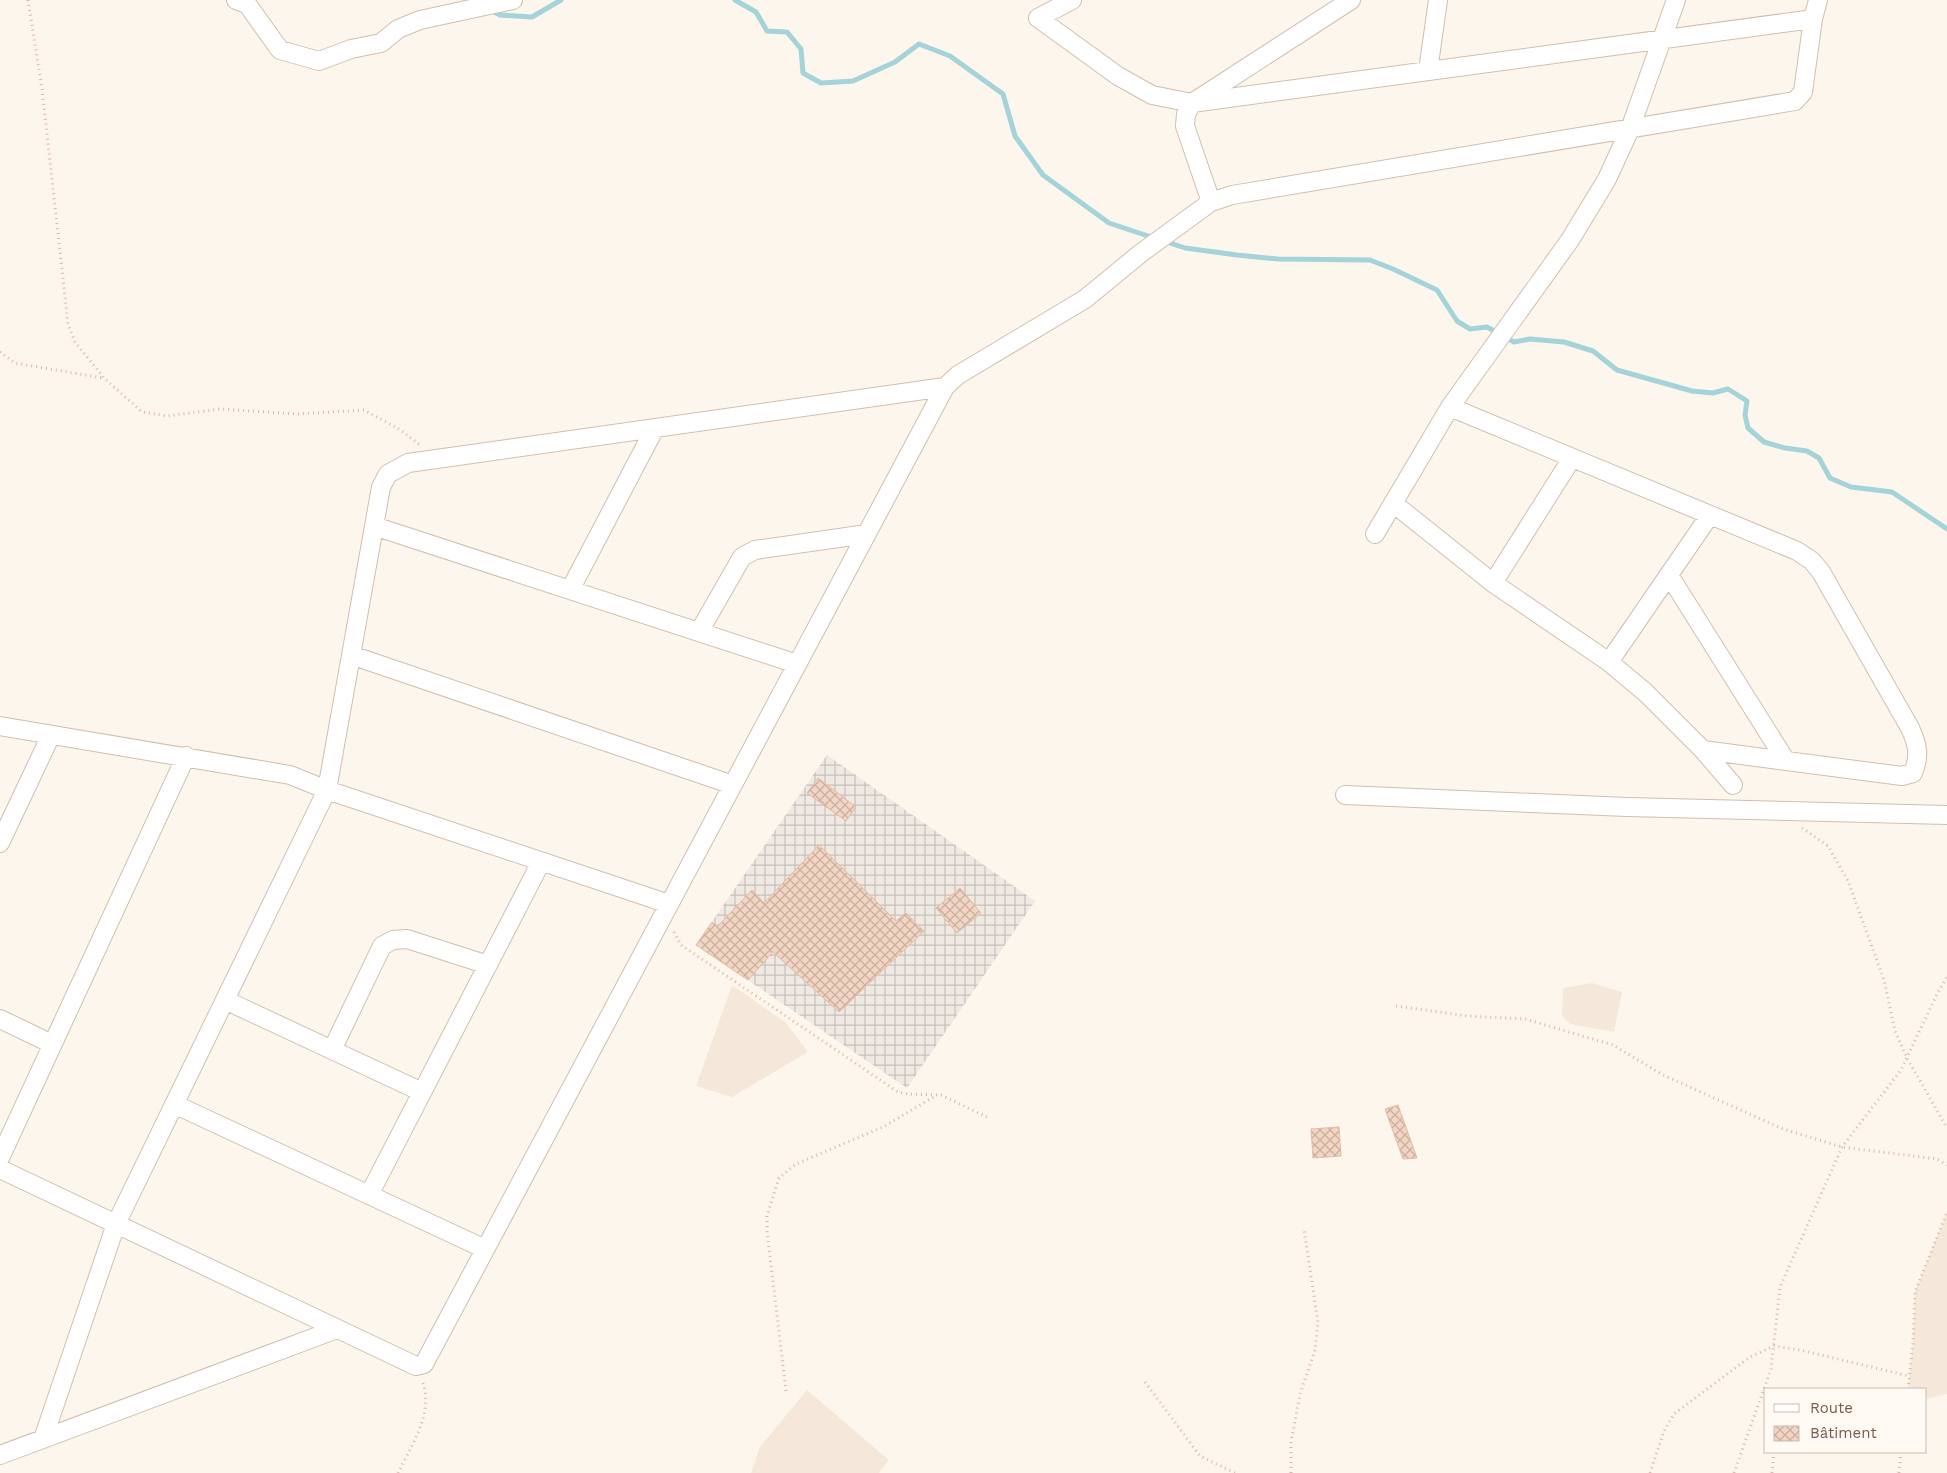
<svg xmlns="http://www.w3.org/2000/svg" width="1947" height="1473" font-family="'Work Sans',sans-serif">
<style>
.residential{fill:#f5e8da}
.industrial{fill:url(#industrial-grid)}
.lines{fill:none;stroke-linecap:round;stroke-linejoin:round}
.stream{stroke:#a5d3da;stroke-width:5}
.building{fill:url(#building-cross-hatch);stroke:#e6bba3}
.minor-casing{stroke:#d1beb0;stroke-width:20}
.path{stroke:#d9b8a5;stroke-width:3;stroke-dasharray:1 4;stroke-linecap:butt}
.minor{stroke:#fff;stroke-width:18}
</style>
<defs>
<pattern id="industrial-grid" width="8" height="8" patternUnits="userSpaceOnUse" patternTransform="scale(1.25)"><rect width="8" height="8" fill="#efe9e4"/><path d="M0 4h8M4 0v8" fill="none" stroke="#c7c0bb"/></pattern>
<pattern id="building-cross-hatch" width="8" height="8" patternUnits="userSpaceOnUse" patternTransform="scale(1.25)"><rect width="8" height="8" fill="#f3d5c3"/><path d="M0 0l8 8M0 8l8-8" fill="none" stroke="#cab0a1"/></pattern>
</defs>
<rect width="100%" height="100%" fill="#fdf6ec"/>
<path class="residential" d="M1592 983 1622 992 1614 1032 1570 1024 1562 1016 1563 988Z
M732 985 785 1022 808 1052 732 1097 696 1086Z
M1947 1212V1394L1926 1399V1389H1908L1913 1343 1915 1292Z
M807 1390 889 1460 879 1473H751L760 1447Z"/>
<path class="industrial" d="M827 755 1035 901 907 1088 696 945Z"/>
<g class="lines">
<path class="stream" d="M735 0 756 12 767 31 787 32 801 49 803 73 821 83 853 81 895 62 919 44 950 56 1003 94 1015 136 1043 175 1109 223 1154 238
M490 10 500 15 532 17 561 0
M1164 241 1185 248 1237 255 1278 259 1370 260 1393 269 1437 290 1457 321 1470 329 1487 327 1514 342 1530 339 1564 342 1593 351 1617 370 1692 391 1713 393 1728 389 1747 401 1745 415 1748 428 1764 442 1785 448 1807 451 1819 458 1830 478 1851 487 1892 492 1947 529"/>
</g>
<path class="building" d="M818 778 856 807 846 821 807 793Z
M819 845 896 921 906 913 924 931 839 1012 773 952 748 980 696 945 712 922 717 927 752 890 764 903Z
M960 888 981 913 957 933 936 908Z
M1398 1105 1417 1158 1403 1159 1385 1109Z
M1339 1127 1341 1156 1313 1158 1311 1129Z"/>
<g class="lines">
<g class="minor-casing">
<path id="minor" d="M236 0 247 4 280 50 319 61 351 49 381 43 398 29 420 20 513 0
M1072 0 1038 18 1118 76 1152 95 1192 103 1813 19
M1428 71 1438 0
M1211 202 1185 126 1186 114 1192 103 1351 0
M1450 407 1797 551 1812 561 1821 572 1910 728C1918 745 1920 756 1913 773L1902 776 1703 750
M1393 503 1493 583 1609 662 1646 693 1703 750 1733 785
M374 526 797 664
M1375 534 1450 407 1570 240 1607 179 1630 129 1676 0
M1669 575 1786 761
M1493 583 1572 458
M570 590 655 428
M699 632 742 557 755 550 867 534
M351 655 733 785
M1609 662 1710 515
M0 726 290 775 327 790 669 904
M1345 795 1627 807 1947 815
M0 843 51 735
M225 1000 422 1092
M0 1019 52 1044
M332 1050 382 946 393 940 407 939 488 965
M174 1104 485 1249
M0 1158 186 756
M0 1169 416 1366 424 1364 945 387 958 375 1085 299 1141 253 1211 202 1232 195 1795 101 1803 92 1813 19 1818 0
M369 1195 541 862
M43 1439 116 1224 327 790 381 487 388 474 408 463 945 387
M0 1455 337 1329"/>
</g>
<path class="path" d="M28 0 42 89 68 324 75 342 104 378 142 412 167 416 220 409 297 414 364 410 399 429 420 445
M0 352 15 363 103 378
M1802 828 1828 846 1848 881 1884 980 1895 1031 1907 1058 1947 1128
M674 932 681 945 898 1092 907 1094 941 1095 989 1118
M1396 1006 1468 1016 1525 1019 1613 1045 1663 1075 1783 1129 1842 1147 1937 1159 1947 1165
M1145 1382 1200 1456 1235 1473
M1908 1389 1913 1343 1915 1292 1947 1212
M786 1391 767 1231V1216L779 1178 796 1164 883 1127 937 1095
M398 1473C411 1446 435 1411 422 1381
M1291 1473V1442L1300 1394 1315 1350 1318 1323 1304 1229
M1650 1473 1664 1431 1674 1414 1750 1357 1774 1346 1800 1350 1909 1376
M1734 1473 1771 1369 1780 1287 1842 1147 1901 1070 1937 994 1947 977
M1772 1473 1774 1452
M1899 1473 1901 1452"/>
<use href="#minor" class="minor"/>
</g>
<rect x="1764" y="1388" width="162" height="65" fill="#fffaf3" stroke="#cabbb1"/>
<rect x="1774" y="1404" width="25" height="8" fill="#ffffff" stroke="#cabbb1"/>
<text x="1810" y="1413" font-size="15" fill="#7a5c4d">Route</text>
<rect x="1774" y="1426" width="25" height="15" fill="url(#building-cross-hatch)" stroke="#cabbb1"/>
<text x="1810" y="1438" font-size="15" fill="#7a5c4d">Bâtiment</text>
</svg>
